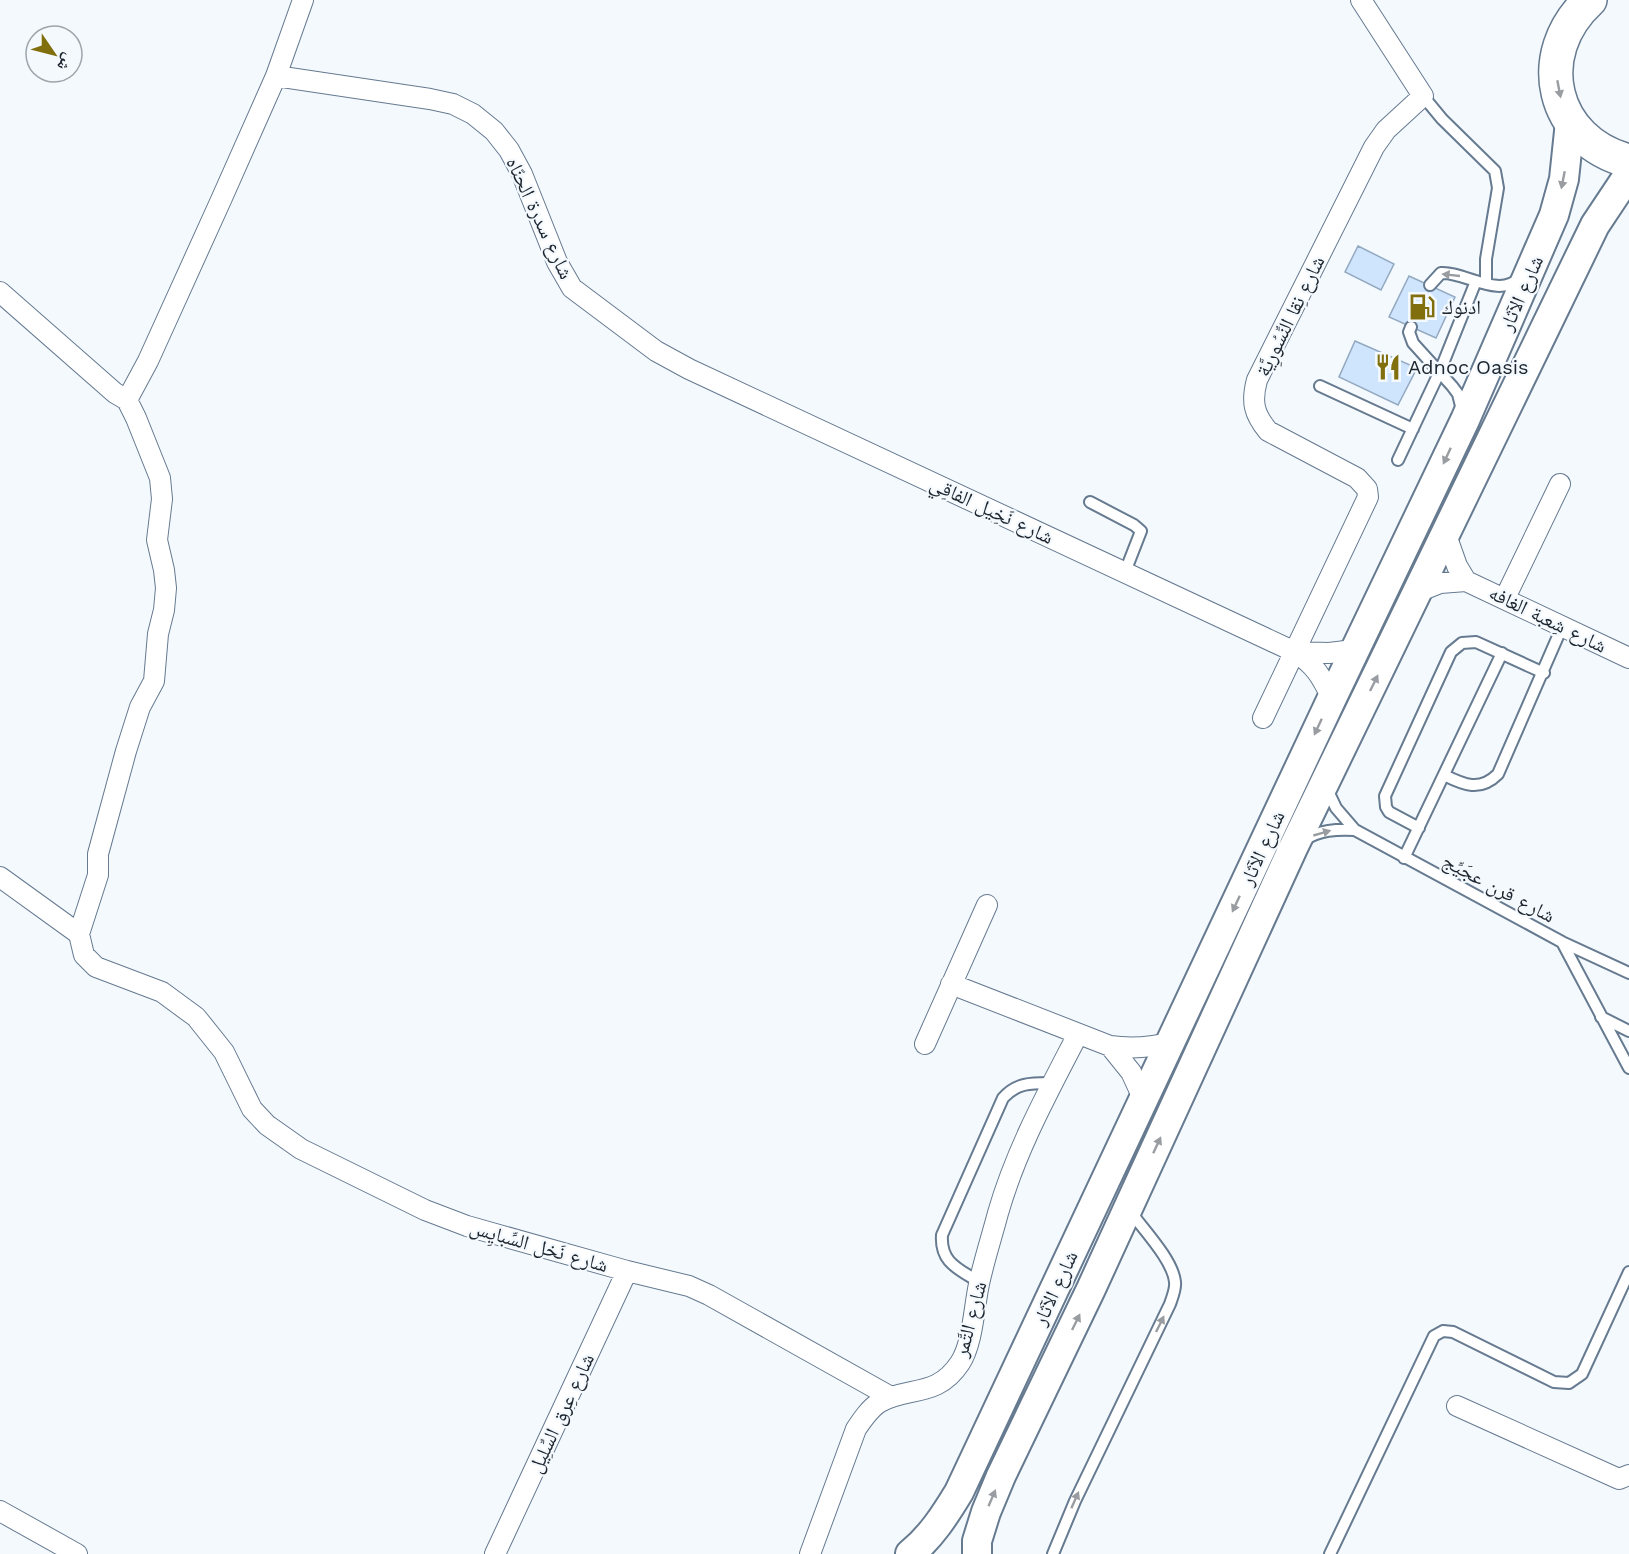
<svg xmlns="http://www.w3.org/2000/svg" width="1629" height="1554" font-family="'Work Sans','Noto Naskh Arabic',sans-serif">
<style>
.building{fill:#cfe5fe;stroke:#93a9c0;stroke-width:1.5}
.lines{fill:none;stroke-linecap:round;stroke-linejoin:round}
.lane-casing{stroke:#667a90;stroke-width:14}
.street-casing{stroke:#667a90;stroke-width:22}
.secondary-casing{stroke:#667a90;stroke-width:32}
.highway-casing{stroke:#667a90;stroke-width:36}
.lane{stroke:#fff;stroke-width:10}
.street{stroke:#fff;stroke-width:20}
.secondary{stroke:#fff;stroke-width:28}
.highway{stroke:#fff;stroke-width:33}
.oneway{fill:#999da1}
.labels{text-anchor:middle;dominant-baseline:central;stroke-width:4.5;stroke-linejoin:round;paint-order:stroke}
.street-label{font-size:20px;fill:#1d252e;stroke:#f4f9fe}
.poi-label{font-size:20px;fill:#1d252e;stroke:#f4f9fe;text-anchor:start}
</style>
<rect width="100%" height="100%" fill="#f4f9fe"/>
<path class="building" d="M1358 246 1394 264 1381 290 1345 272Z
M1409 276 1455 297 1436 338 1389 317Z
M1355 341 1417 368 1398 405 1339 377Z"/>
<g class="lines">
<g class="lane-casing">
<path id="lane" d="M1423 96 1442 119 1495 171 1498 188 1486 259V284
M1430 285 1441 273C1464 271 1500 300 1520 277
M1411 327 1409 332 1413 343 1452 386 1458 394 1462 410
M1320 386 1413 429
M1398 460 1440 371 1476 281
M1090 502 1134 525 1141 531 1125 572
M1444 775C1464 785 1480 792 1498 774L1562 627
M1327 789 1336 808 1355 830 1562 942 1629 973
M1419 828 1389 812 1386 807 1385 796 1451 652 1462 643 1476 642 1544 673
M1304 840C1320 830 1336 829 1355 830
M1404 858 1502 653
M1562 942 1629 1068
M1601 1017 1629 1031
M979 1282C959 1269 940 1263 942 1235L1003 1098C1017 1082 1033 1083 1053 1083
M1053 1554 1075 1501 1170 1304C1172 1298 1176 1289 1175 1282 1173 1260 1143 1229 1130 1211
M1330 1554 1434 1336 1443 1331 1453 1332 1554 1382 1569 1383 1582 1374 1629 1272"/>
</g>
<g class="street-casing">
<path id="street" d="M276 76 430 99 453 104 473 114 494 131 509 150 522 174 557 262 572 288 656 351 689 369 1295 652C1315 665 1321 676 1332 698
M0 292 115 393 127 400
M1445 532 1457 566 1466 581
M1415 593 1440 583 1466 581 1629 658
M1505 598 1560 484
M1295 652 1329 653 1354 650
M1263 718 1368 497 1367 489 1357 478 1268 431C1254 414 1251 402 1257 380L1374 147 1386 130 1423 96 1361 0
M0 877 79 934 84 955 96 967 162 992 196 1017 224 1052 252 1109 267 1125 301 1149 425 1210 467 1226 627 1271 689 1286 709 1295 891 1397
M79 934 98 875V854L126 751 140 707 154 681 158 634 164 610 166 588 164 570 157 540 162 499 160 478 136 418 127 400 148 361 221 200 276 76 303 0
M951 984 1110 1046C1132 1049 1150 1048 1171 1042
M925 1044 987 905
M1110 1046 1131 1072 1143 1098
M1457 1406 1619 1479 1629 1475
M0 1511 77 1554
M495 1554 627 1271
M810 1554 856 1429C862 1420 870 1408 880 1402 909 1386 937 1398 960 1363 973 1343 974 1307 979 1284 984 1260 992 1236 998 1213 1016 1150 1048 1092 1078 1034"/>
</g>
<g class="secondary-casing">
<path id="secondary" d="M910 1554C931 1537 945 1515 959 1492L1332 698 1465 420 1554 215 1564 179 1570 122
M977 1554V1541L986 1512 1001 1476 1091 1289 1293 848 1595 225 1629 174"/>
</g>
<g class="highway-casing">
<path id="highway" d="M1590 0C1531 54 1551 141 1629 161"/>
</g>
<use href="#lane" class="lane"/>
<use href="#street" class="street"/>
<use href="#secondary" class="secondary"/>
<use href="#highway" class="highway"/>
</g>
<defs><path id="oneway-solid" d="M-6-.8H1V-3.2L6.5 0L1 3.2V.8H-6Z" transform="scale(1.5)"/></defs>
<g class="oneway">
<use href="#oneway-solid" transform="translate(1559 89) rotate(79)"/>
<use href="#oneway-solid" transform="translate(1563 180) rotate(101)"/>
<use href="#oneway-solid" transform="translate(1451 275) rotate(-174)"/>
<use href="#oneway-solid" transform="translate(1447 456) rotate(115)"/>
<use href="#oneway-solid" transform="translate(1374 683) rotate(-64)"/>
<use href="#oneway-solid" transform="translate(1318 727) rotate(115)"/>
<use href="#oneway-solid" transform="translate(1322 833) rotate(-16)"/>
<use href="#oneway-solid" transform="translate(1236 904) rotate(115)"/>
<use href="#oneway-solid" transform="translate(1157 1145) rotate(-65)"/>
<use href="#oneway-solid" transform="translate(1076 1322) rotate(-64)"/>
<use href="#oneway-solid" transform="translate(1160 1324) rotate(-64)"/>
<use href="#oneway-solid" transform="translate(992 1498) rotate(-67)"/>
<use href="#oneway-solid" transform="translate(1075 1500) rotate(-66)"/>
</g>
<defs>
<g id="fuel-bare" transform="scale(2.07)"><path d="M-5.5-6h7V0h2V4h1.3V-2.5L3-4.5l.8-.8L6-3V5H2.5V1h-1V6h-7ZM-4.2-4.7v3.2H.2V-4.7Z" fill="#816e0c" stroke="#f4f9fe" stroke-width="2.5" paint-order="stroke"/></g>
<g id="restaurant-bare" transform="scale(2.07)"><path d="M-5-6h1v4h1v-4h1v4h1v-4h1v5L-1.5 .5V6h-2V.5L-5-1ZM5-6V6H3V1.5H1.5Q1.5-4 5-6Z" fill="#816e0c" stroke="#f4f9fe" stroke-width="2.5" paint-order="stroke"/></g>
</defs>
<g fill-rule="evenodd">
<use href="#fuel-bare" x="1422" y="307"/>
<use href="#restaurant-bare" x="1388" y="367"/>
</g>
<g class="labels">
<g class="street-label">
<text transform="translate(540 218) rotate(65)">شارع سدرة الحنّاه</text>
<text transform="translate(1521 293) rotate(-66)">شارع الآثار</text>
<text transform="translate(1290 316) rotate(-64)">شارع نِقا النِّسُورِيَّة</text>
<text transform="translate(992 510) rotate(25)">شارع نَخِيل الفاقِي</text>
<text transform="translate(1548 619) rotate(26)">شارع شِعبة الغافه</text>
<text transform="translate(1262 848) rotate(-65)">شارع الآثار</text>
<text transform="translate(1499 888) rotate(28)">شارع قرن عجَيِّج</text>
<text transform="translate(539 1246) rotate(16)">شارع نَخل السِّبايِس</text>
<text transform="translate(1055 1288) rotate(-65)">شارع الآثار</text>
<text transform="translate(970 1319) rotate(-75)">شارع التَّمر</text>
<text transform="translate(561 1413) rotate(-65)">شارع عِرق السِّلِيل</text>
</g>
<g class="poi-label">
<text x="1442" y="307">ادنوك</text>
<text x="1408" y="367">Adnoc Oasis</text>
</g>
</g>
<g transform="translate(54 54) rotate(125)"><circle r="28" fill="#f4f9fe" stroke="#9ea4ab" stroke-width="1.5"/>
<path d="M0-4.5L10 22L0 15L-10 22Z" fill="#816e0c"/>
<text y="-9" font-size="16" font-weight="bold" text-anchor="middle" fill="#1d252e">ش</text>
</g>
</svg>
